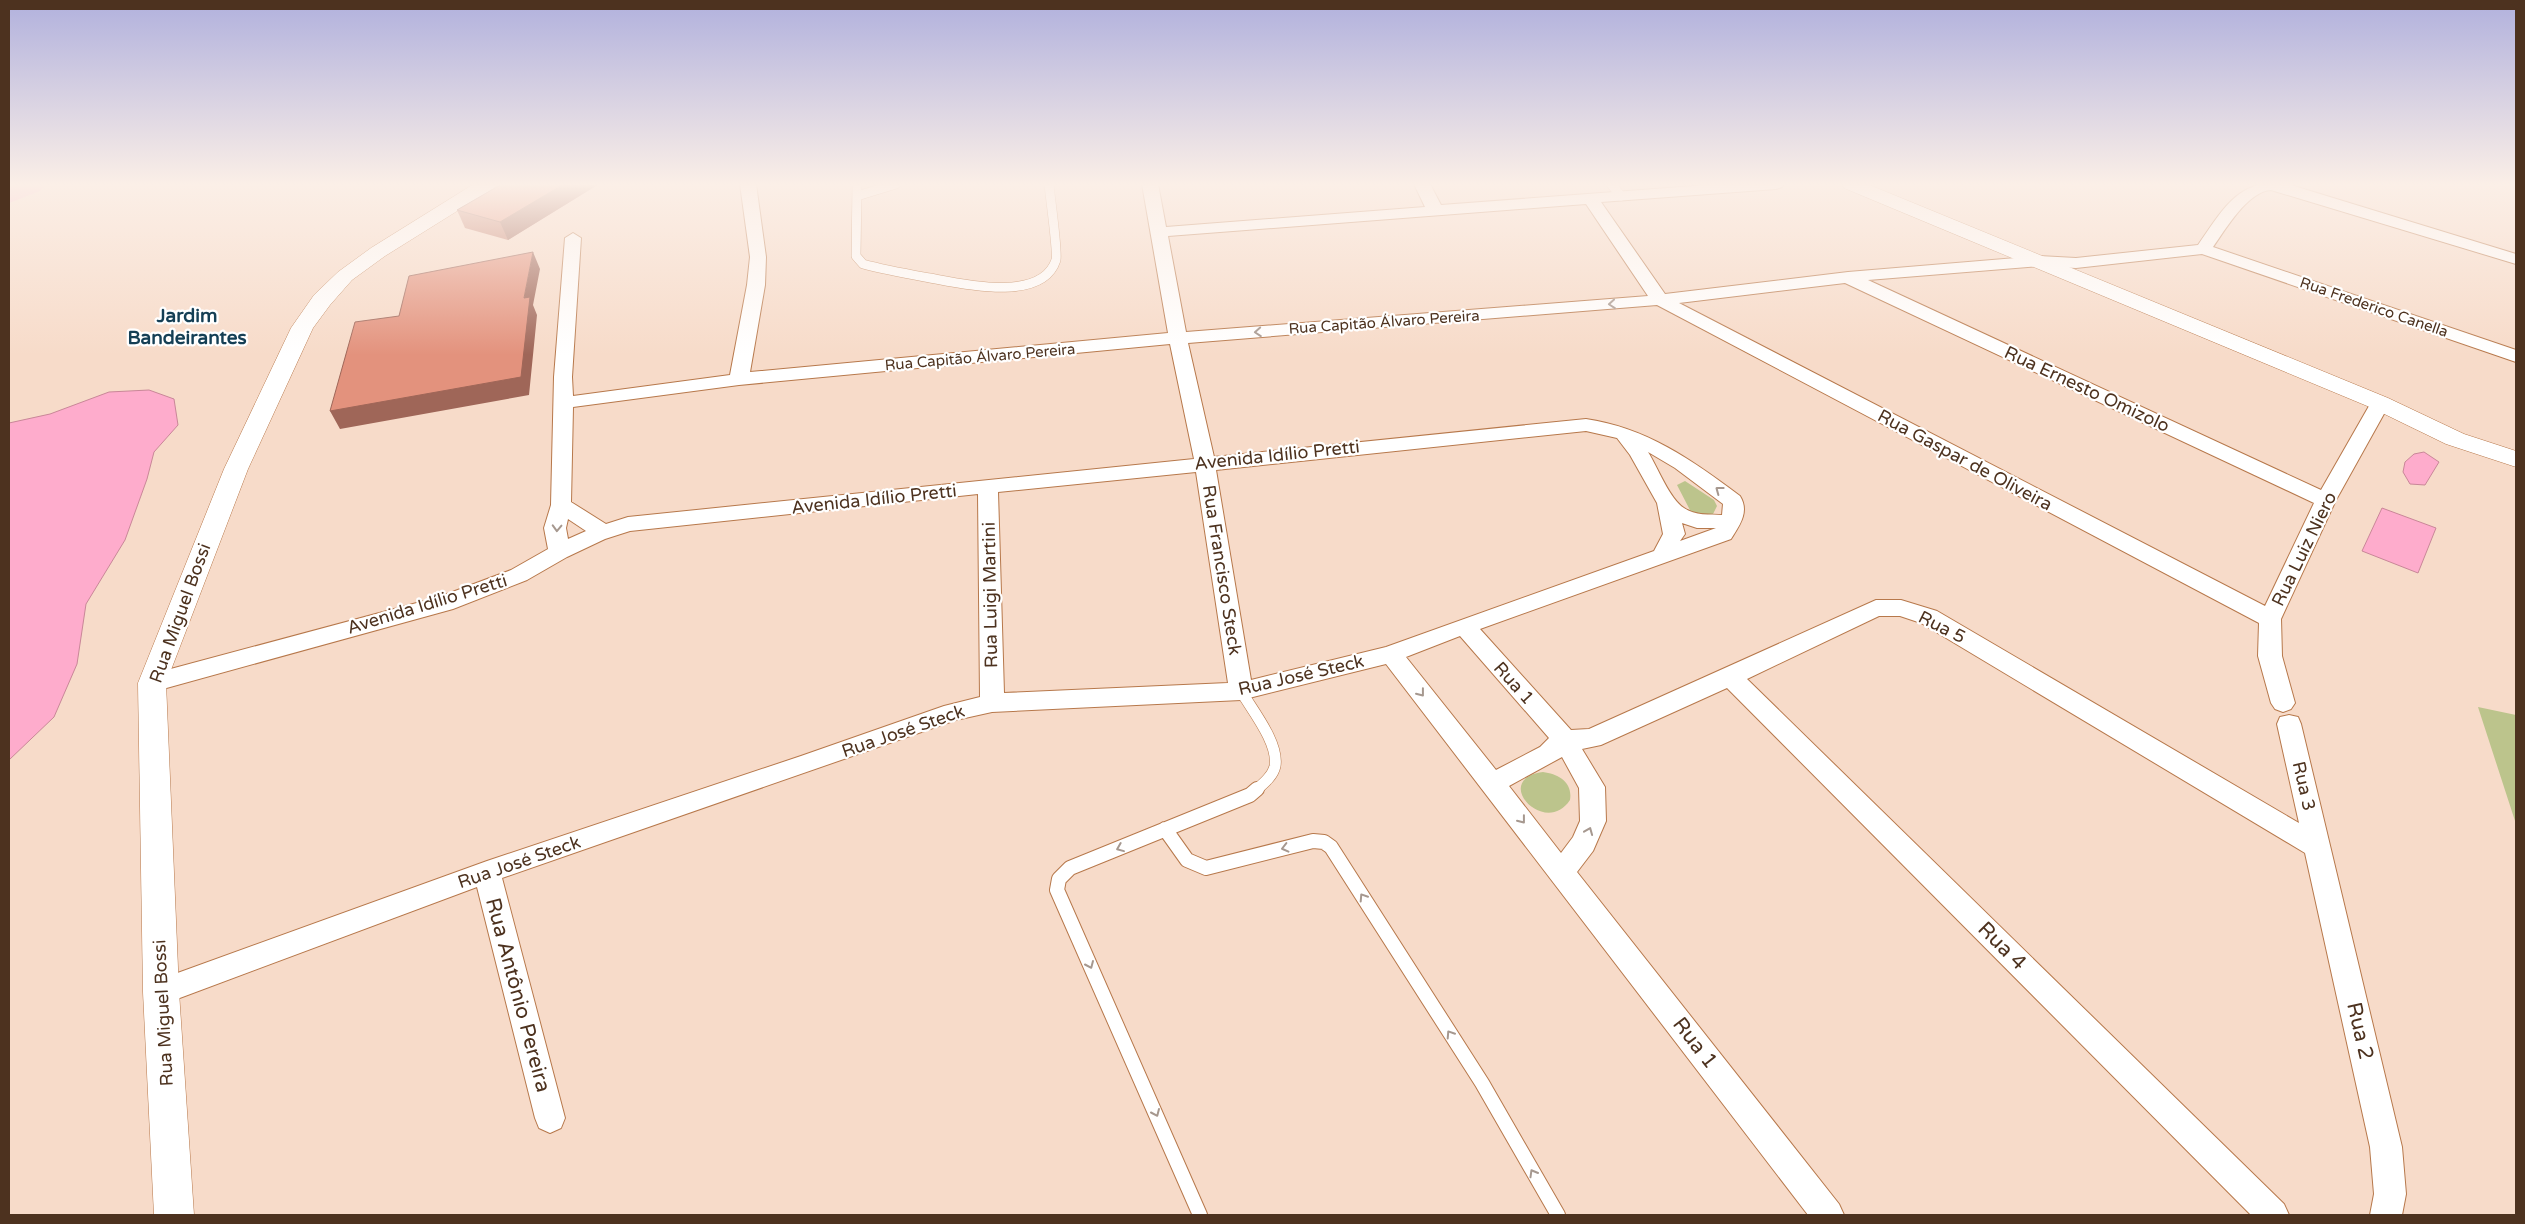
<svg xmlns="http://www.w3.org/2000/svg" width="2525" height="1224" font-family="'Varela Round',sans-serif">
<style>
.green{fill:#bcc48c}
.water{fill:#feaccc;stroke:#c98798}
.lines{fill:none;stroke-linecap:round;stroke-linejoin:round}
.river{fill:#feaccc;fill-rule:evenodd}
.lane-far2-casing{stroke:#b7784b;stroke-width:10}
.lane-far1-casing{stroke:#b7784b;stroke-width:12}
.lane-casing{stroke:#b7784b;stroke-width:16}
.street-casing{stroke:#b7784b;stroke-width:2}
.secondary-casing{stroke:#b7784b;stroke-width:1}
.lane-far2{stroke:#fff;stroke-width:9}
.lane-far1{stroke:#fff;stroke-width:11}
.lane{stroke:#fff;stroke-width:14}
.street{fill:#fff;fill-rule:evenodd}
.secondary{fill:#fff;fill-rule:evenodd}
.wall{fill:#c37e6c}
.shaded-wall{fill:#9f6658}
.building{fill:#e3927d;stroke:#9f6658}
.oneway{stroke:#a6988f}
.labels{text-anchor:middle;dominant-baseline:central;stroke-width:4.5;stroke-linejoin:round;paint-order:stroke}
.far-street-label{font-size:15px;fill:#4d321f;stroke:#fff}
.street-label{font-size:18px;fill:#4d321f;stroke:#fff}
.far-district-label{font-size:19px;font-weight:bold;fill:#153f55;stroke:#fff}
.near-street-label{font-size:21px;fill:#4d321f;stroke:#fff}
</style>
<rect width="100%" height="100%" fill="#f7dbc9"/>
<path class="green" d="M1685 481 1714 500 1717 506 1713 514 1705 517 1691 512 1677 485Z
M2478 707 2516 715V824Z
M1543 772C1558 774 1573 782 1570 800 1545 838 1490 779 1543 772Z"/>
<path class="water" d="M149 390 174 399 178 425 154 452 147 479 125 540 86 604 77 664 54 717 9 760V423L50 414 109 392Z
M2424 452 2439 462 2425 485 2410 484 2403 472 2405 462 2414 454Z
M2382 508 2436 528 2418 573 2362 551Z"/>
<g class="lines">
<path class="river" d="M9 184H45L40 191 9 203Z"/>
<g class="lane-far2-casing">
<path id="lane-far2" d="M857 184 856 256 863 264C885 270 908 274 930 278 962 284 1042 303 1056 260 1058 251 1050 197 1049 184
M1611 184 1621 196
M857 196 896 184"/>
</g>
<g class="lane-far1-casing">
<path id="lane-far1" d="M1241 691C1252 710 1279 743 1275 766 1273 776 1263 784 1255 791"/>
</g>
<g class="lane-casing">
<path id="lane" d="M1165 829 1187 860 1206 868 1313 841 1324 842 1331 847 1482 1083 1558 1215
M1200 1215 1057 890 1059 879 1070 868 1250 795 1257 789"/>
</g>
<g class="street-casing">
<path id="street" d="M740 184H756L766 257 765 285 750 372 1168 333 1142 184H1158L1166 227 1425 207 1414 184H1430L1441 205 1721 184H1784L1782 187 1776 189 1601 202 1665 294 1848 272 2039 256 2076 258 2198 245C2224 208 2241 173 2294 186L2516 254V264L2271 190C2248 191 2225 230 2213 247L2516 350V362L2202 254 2076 268 2039 266 1868 280 2321 490 2373 399H2387L2390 403 2336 500 2281 619 2282 656 2295 703 2291 709 2283 712 2275 709 2271 703 2258 656 2259 623 1657 305 1188 343 1214 457 1586 419C1647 428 1692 460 1740 496 1750 512 1739 526 1731 539L1480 629 1571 730 1589 729 1876 600H1901L1937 611 2299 823 2277 724 2280 717 2289 715 2298 717 2301 724 2402 1147 2406 1194 2402 1215H2370L2374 1194 2370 1147 2305 853 1921 623 1900 616H1879L1747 679 2284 1204 2289 1215H2251L1727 688 1601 745 1582 749 1605 787 1606 821 1593 851 1577 872 1839 1204 1844 1215H1808L1386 664 1241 700 992 712 956 720 502 878 565 1118 561 1128 550 1133 539 1128 535 1118 477 887 161 1005 151 1001 147 992 151 983 161 979 487 861 801 756 944 706 980 697 978 494 630 531 605 539 567 557 527 580 453 609 152 692 144 689 140 683 144 677 152 674 439 597 511 570 548 549 544 528 551 505 554 377 565 238 573 233 581 238 572 377 573 396 730 375 747 285 750 257ZM1586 204 1648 296 1186 332 1168 236ZM1845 283 2314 503 2265 606 1679 303ZM1170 344 1194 459 628 517 606 524 571 502 573 407 739 385ZM1586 431 1617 438 1630 455 1657 503 1663 534 1654 551 1386 647 1251 680 1216 470ZM1648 452 1675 468 1723 504 1722 515C1710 514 1695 516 1684 508 1670 500 1657 466 1648 452ZM1196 472 1228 683 1004 693 998 492ZM568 519 586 531 568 539 566 528ZM1682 523 1697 528H1716L1680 541 1685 534ZM1460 636 1549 738 1540 747 1496 770 1406 657ZM1562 757 1579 788 1580 821 1573 837 1561 853 1509 786Z"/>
</g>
<g class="secondary-casing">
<path id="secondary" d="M474 184H497L494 188 385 256 352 280 330 305 313 328 248 469 166 683 179 992 194 1215H154L143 992 138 683 224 469 291 328 314 295 338 272 371 248Z
M1842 184H1867L2388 398 2464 434 2516 451V467L2446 444 2372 408 1844 188Z"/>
</g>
<use href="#lane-far2" class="lane-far2"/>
<use href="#lane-far1" class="lane-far1"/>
<use href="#lane" class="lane"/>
<use href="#street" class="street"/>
<use href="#secondary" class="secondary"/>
</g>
<path class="wall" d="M502 184H599L508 240 465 228 457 210Z"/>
<path class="shaded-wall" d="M564 184H599L508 240 500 222Z
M533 252 540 269 533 305 537 315 529 395 340 429 330 411 524 298Z"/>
<path class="building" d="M502 184H564L500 222 457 210Z
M533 252 524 298 530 297 521 377 330 411 355 322 399 316 409 276Z"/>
<defs><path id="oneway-chevron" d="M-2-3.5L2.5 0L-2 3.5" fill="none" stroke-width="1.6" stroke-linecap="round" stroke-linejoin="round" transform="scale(1.25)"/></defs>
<g class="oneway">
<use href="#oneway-chevron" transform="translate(1612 304) rotate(175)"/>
<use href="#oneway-chevron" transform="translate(1258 332) rotate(176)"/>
<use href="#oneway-chevron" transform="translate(1719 490) rotate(-143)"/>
<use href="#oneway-chevron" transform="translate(557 528) rotate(92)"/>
<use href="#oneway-chevron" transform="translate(1421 693) rotate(52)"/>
<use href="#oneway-chevron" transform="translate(1522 820) rotate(52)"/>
<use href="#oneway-chevron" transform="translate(1589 831) rotate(-68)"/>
<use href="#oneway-chevron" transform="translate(1120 848) rotate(158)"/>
<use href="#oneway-chevron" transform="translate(1285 848) rotate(166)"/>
<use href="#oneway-chevron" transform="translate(1363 897) rotate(-123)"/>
<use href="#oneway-chevron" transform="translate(1090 965) rotate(66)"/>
<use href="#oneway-chevron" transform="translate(1450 1034) rotate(-123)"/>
<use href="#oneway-chevron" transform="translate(1156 1113) rotate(66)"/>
<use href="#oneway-chevron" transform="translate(1533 1173) rotate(-120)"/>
</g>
<linearGradient id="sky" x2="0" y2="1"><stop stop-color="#b1b1dd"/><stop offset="0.52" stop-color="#fbefe7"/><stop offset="1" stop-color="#fbefe7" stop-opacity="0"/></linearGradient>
<rect width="2525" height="355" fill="url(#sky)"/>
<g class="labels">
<g class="far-street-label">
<text transform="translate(2374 307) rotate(19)">Rua Frederico Canella</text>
<text transform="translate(1384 322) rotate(-4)">Rua Capitão Álvaro Pereira</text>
<text transform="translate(980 357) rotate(-5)">Rua Capitão Álvaro Pereira</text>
</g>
<g class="street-label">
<text transform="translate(2087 389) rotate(25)">Rua Ernesto Omizolo</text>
<text transform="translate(1277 455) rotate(-6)">Avenida Idílio Pretti</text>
<text transform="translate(1965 460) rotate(28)">Rua Gaspar de Oliveira</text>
<text transform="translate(874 499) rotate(-6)">Avenida Idílio Pretti</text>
<text transform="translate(2304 549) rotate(-64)">Rua Luiz Niero</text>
<text transform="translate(1222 570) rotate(81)">Rua Francisco Steck</text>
<text transform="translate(990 595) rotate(-91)">Rua Luigi Martini</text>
<text transform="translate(427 604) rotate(-17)">Avenida Idílio Pretti</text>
<text transform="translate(180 613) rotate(-70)">Rua Miguel Bossi</text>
<text transform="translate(1942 627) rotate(27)">Rua 5</text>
<text transform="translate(1301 675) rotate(-13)">Rua José Steck</text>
<text transform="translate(1514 683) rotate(48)">Rua 1</text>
<text transform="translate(903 731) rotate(-19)">Rua José Steck</text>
<text transform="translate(2304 786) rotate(77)">Rua 3</text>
<text transform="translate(519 862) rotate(-19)">Rua José Steck</text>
<text transform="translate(163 1013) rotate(-93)">Rua Miguel Bossi</text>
</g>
<g class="far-district-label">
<text x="187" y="316">Jardim<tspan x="187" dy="22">Bandeirantes</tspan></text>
</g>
<g class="near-street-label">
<text transform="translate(2002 946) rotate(45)">Rua 4</text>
<text transform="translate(518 995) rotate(75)">Rua Antônio Pereira</text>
<text transform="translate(2360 1031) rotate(77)">Rua 2</text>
<text transform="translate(1695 1043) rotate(52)">Rua 1</text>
</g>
</g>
<rect width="2525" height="1224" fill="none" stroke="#4d321f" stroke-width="20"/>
</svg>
